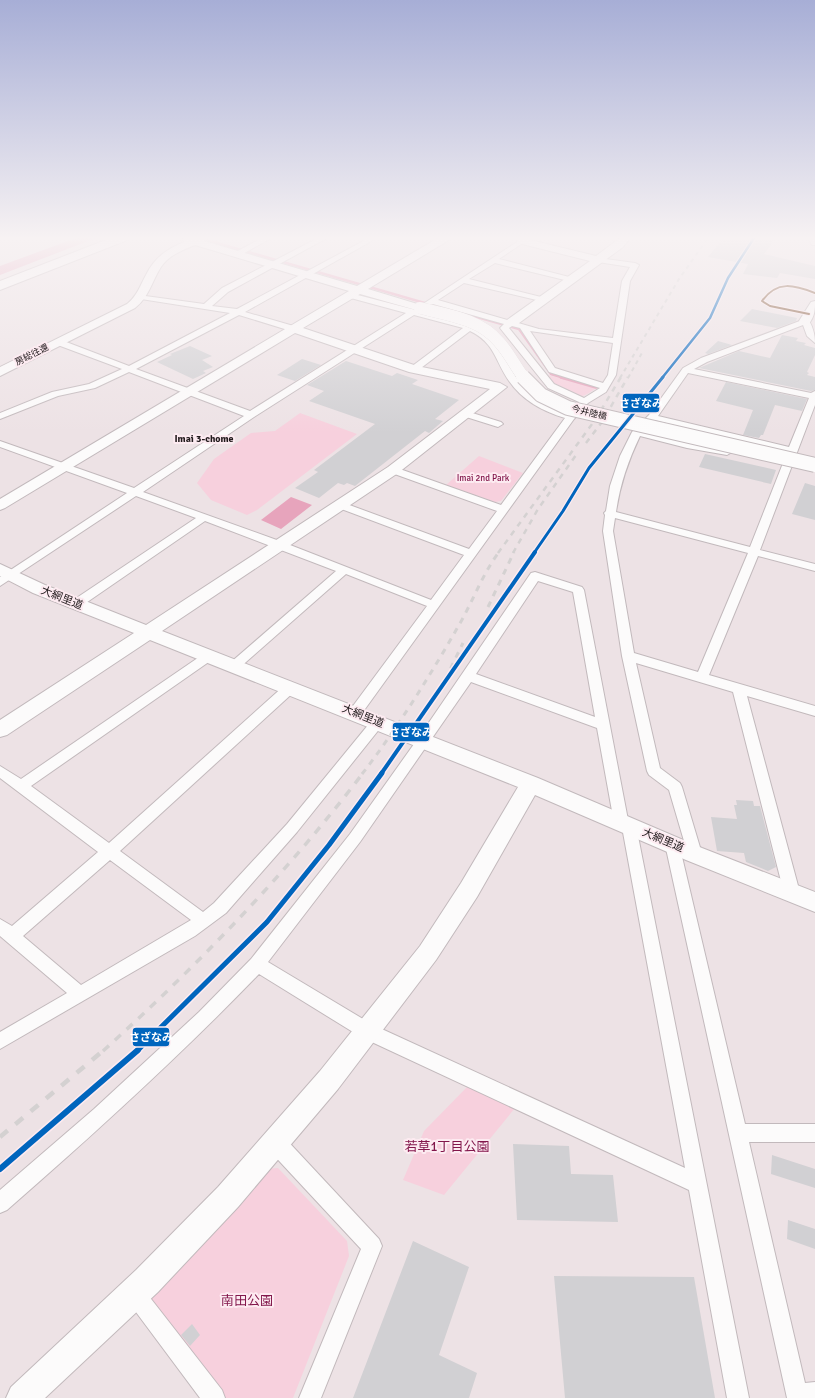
<svg xmlns="http://www.w3.org/2000/svg" width="815" height="1398" font-family="Signika,'Noto Sans JP',sans-serif">
<style>
.green{fill:#f7d0dd}
.water{fill:#e7a4bc}
.lines{fill:none;stroke-linecap:round;stroke-linejoin:round}
.stream-far1{stroke:#e7a4bc;stroke-width:2.5}
.stream{stroke:#e7a4bc;stroke-width:3.5}
.building{fill:#d1d0d3}
.street-casing{stroke:#c2b9bc;stroke-width:2}
.secondary-casing{stroke:#c2b9bc;stroke-width:2}
.highway-casing{stroke:#c2b9bc;stroke-width:2}
.street{fill:#fcfbfb;fill-rule:evenodd}
.secondary{fill:#fcfbfb;fill-rule:evenodd}
.highway{fill:#fcfbfb;fill-rule:evenodd}
.rail-far4{stroke:#d4d1d1;stroke-width:2;stroke-dasharray:4 4;stroke-linecap:butt}
.rail-far3{stroke:#d4d1d1;stroke-width:2.5;stroke-dasharray:5.5 5.5;stroke-linecap:butt}
.rail-far2{stroke:#d4d1d1;stroke-width:3;stroke-dasharray:6 6;stroke-linecap:butt}
.rail-far1{stroke:#d4d1d1;stroke-width:3.5;stroke-dasharray:8 8;stroke-linecap:butt}
.rail{stroke:#d4d1d1;stroke-width:4.5;stroke-dasharray:10 10;stroke-linecap:butt}
.secondary-bridge-far1-casing{stroke:#c2b9bc;stroke-width:12;stroke-linecap:butt}
.secondary-bridge-casing{stroke:#c2b9bc;stroke-width:16;stroke-linecap:butt}
.secondary-bridge-far1{stroke:#fcfbfb;stroke-width:12}
.secondary-bridge{stroke:#fcfbfb;stroke-width:14}
.bus-1-casing{stroke:#fdebf1;stroke-width:4}
.bus-1{stroke:#7a4b2a;stroke-width:2}
.rail-1-far4-casing{stroke:#fdebf1;stroke-width:4.5}
.rail-1-far3-casing{stroke:#fdebf1;stroke-width:5.5}
.rail-1-far2-casing{stroke:#fdebf1;stroke-width:7}
.rail-1-far1-casing{stroke:#fdebf1;stroke-width:8}
.rail-1-casing{stroke:#fdebf1;stroke-width:9}
.rail-1-far4{stroke:#0065bd;stroke-width:2.5}
.rail-1-far3{stroke:#0065bd;stroke-width:3}
.rail-1-far2{stroke:#0065bd;stroke-width:4}
.rail-1-far1{stroke:#0065bd;stroke-width:5}
.rail-1{stroke:#0065bd;stroke-width:6}
.labels{text-anchor:middle;dominant-baseline:central;stroke-width:4;stroke-linejoin:round;paint-order:stroke}
.far-street-label{font-size:9px;fill:#211a1c;stroke:#fdebf1}
.far-park-label{font-size:9px;fill:#82164b;stroke:#fdebf1}
.far-neighbourhood-label{font-size:10px;font-weight:bold;fill:#211a1c;stroke:#fdebf1}
.street-label{font-size:11px;fill:#211a1c;stroke:#fdebf1}
.near-park-label{font-size:13px;fill:#82164b;stroke:#fdebf1}
.line-badge{stroke:#fdebf1;stroke-width:1.5}
.badge-label{font-size:11px;text-anchor:middle;font-weight:bold;fill:#fff}
</style>
<rect width="100%" height="100%" fill="#ede2e5"/>
<path class="green" d="M544 374 596 388C592 391 587 395 582 396 567 399 552 385 544 374Z
M300 413 357 434 257 510 247 515 211 500 197 483 214 459 251 433 275 431Z
M479 456 523 473 501 501 495 502 446 485Z
M467 1087 515 1108 444 1195 403 1180 424 1131Z
M278 1168 347 1241 349 1256 293 1398H220L153 1307 150 1287 264 1169Z"/>
<path class="water" d="M76 238H96L0 275V266Z
M291 497 312 505 281 529 261 520Z"/>
<g class="lines">
<path class="stream-far1" d="M200 238 442 308
M463 313 519 329 551 374 564 378"/>
<path class="stream" d="M561 377 596 387"/>
</g>
<path class="building" d="M723 238H776L764 254 815 266V279L780 273 777 278 743 274 748 264 708 257Z
M752 309 797 318 796 321 777 328 740 321Z
M782 335 798 338 796 341 806 343 804 345 815 348V355L807 372 809 373 807 375 815 377V390L811 391 699 368 739 351 770 358Z
M718 341 732 345 708 354 705 353Z
M190 346 212 356 202 360 213 367 203 371 206 373 193 379 157 362 172 355 170 354Z
M302 359 321 365 295 381 277 375Z
M346 361 392 376 397 373 418 380 412 384 459 400 435 419 443 421 429 433 425 431 355 486 347 483 344 485 338 483 319 498 295 488 318 472 314 470 375 424 309 401 324 391 307 385Z
M726 382 807 399 802 411 775 405 763 435H761L759 438 743 435 753 410 716 401Z
M705 454 776 470 771 484 699 467Z
M805 483 815 486V520L792 514Z
M736 800 753 801 754 806H760L776 867 768 871 746 862 744 853 717 851 711 817 737 819 734 805H737Z
M513 1144 569 1146 571 1174 613 1175 618 1222 517 1220Z
M772 1155 815 1169V1188L771 1174Z
M788 1220 815 1229V1249L787 1239Z
M413 1241 469 1267 439 1355 477 1373 469 1398H353Z
M554 1276 694 1277 715 1398H565Z
M192 1324 200 1335 190 1346 181 1335Z"/>
<g class="lines">
<g class="street-casing">
<path id="street" d="M262 238H271L241 255 234 253Z
M318 238H327L228 292 212 306 237 309 369 238H377L245 312 297 327V331H291L239 315 136 369 250 411 406 313 347 297 346 295 350 293 458 321 478 329 498 345 517 379 527 391 550 406 569 413 579 402 548 388 500 328 504 324 433 304 427 306 423 304 523 238H530L499 259 573 278V282L495 263 469 279 545 298V302L464 283 438 300 539 329 613 338 622 281 630 267 598 262 594 260 598 258 635 263 639 265 630 281 616 375 606 392 588 403 574 419 360 716H350L348 713 350 710 427 606 346 574 238 669H230L228 666 230 663 336 571 205 521 80 607H72L70 604 72 601 196 518 136 496 0 586V577L127 493 0 447V441L134 488 244 416 129 372 95 388 58 396 0 419V413L52 392 89 384 122 369 55 344V340H61L129 366 230 313 141 299 137 297 138 295 204 304 222 288ZM414 315 463 328 411 367V371H417L470 331C495 343 495 361 509 381 522 400 544 412 565 418L501 505 397 468H389L388 470 389 472 497 511 469 549 344 503H336L335 505 336 507 464 555 431 600 285 543 143 492 254 417ZM512 326 520 328 549 372 600 388 584 398 554 384 509 328ZM530 331 613 343 608 375 603 383 555 368Z
M808 238H815V245H812Z
M805 319H808C813 327 815 334 815 343L807 336 803 325 707 362 694 369 811 393 815 391V405L760 550 815 564V571L758 556 709 675 815 706V716L747 696 800 893 797 898 792 900 787 898 784 893 733 692 636 663 660 768 680 783 682 787 702 854 699 858 694 860 689 858 669 790 649 775 647 771 622 656 603 531 605 515 604 513 606 511 610 486 620 456 632 432 649 415 683 368 701 358ZM688 373 809 398 789 447 658 416ZM654 420 787 453 750 547 616 512C620 484 628 461 640 436L687 448 727 455 732 452 727 449 687 442 644 431ZM615 518 748 553 698 672 634 653 613 531Z
M466 411 501 422 503 424 498 427 463 416 461 414Z
M535 572 582 587 584 590 628 820 634 822 636 826 749 1398H727L689 1190 361 1037 259 974C179 1057 94 1134 7 1210L0 1213V1190L94 1109 199 1012 251 959 350 834 419 737 531 573ZM538 581 573 592 595 717 476 674ZM471 682 597 728 614 822 616 826 622 827 685 1168 373 1025 268 962 360 842Z
M209 652 213 653 215 656 213 659 31 786 109 843 285 685H295L296 688 295 691 120 851 203 912 214 903 287 824 373 719 378 717 383 719 385 722 297 832 226 913 195 936 0 1049V1032L67 993 0 936V919L12 926 98 852 0 778V766L21 779 205 653ZM110 860 191 920 81 985 23 936Z
M672 838 677 840 679 844 745 1124H815V1142H749L805 1383 815 1382V1398H787L665 844 667 840Z
M275 1133 282 1135 379 1239 382 1246 321 1398H299L361 1249 268 1149 266 1142 268 1135Z
M134 1283 141 1286 222 1390 225 1398H200L127 1300 124 1293 127 1286Z"/>
</g>
<g class="secondary-casing">
<path id="secondary" d="M183 238H207L204 241 357 286 438 238H450L449 240 368 289 424 306 426 308 424 310H416L360 294 303 328 417 366 500 383 507 387 398 473 162 631 538 778 702 848 815 892V912L686 860 535 795 477 897 436 960 338 1089 238 1207 158 1292 45 1398H6L11 1387 136 1270 218 1187 320 1071 420 946 461 883 518 787 150 640 7 735 0 737V720L134 633 33 593 0 576V564L45 585 146 625 388 467 490 389 409 372 295 333 5 508 0 510V499L349 291 195 245C183 250 169 255 161 267 152 281 149 297 135 308L0 376V367L127 304C137 296 140 286 146 275 154 258 167 249 184 242Z
M522 238 596 256 620 238H630L623 247 515 326H507L505 323 507 320 590 261 518 243 517 241 518 239Z
M815 301C815 310 815 315 809 324H801L799 321 811 302Z"/>
</g>
<g class="highway-casing">
<path id="highway" d="M111 238H127L125 241 0 290V281Z"/>
</g>
<use href="#street" class="street"/>
<use href="#secondary" class="secondary"/>
<use href="#highway" class="highway"/>
<path class="rail-far4" d="M620 378 679 279 708 238
M628 378 642 353"/>
<path class="rail-far3" d="M586 443 602 422 628 377
M498 553 595 420 621 377
M513 553 538 509 576 455"/>
<path class="rail-far2" d="M488 607 514 552
M440 690 463 643
M362 774C397 729 431 674 459 625 473 601 482 575 499 552"/>
<path class="rail-far1" d="M103 1051C198 965 286 874 363 773"/>
<path class="rail" d="M0 1137 104 1050"/>
<g class="secondary-bridge-far1-casing">
<path id="secondary-bridge-far1" d="M420 308C448 315 480 319 499 342 509 353 515 366 524 378"/>
</g>
<g class="secondary-bridge-casing">
<path id="secondary-bridge" d="M523 377 541 395 568 408 815 465"/>
</g>
<use href="#secondary-bridge-far1" class="secondary-bridge-far1"/>
<use href="#secondary-bridge" class="secondary-bridge"/>
<g class="bus-1-casing">
<path id="bus-1" d="M809 314 770 306 762 301C777 280 794 285 815 293"/>
</g>
<use href="#bus-1" class="bus-1"/>
<g class="rail-1-far4-casing">
<path id="rail-1-far4" d="M662 378 710 318 728 278 754 238"/>
</g>
<g class="rail-1-far3-casing">
<path id="rail-1-far3" d="M534 553 563 511 589 468 663 377"/>
</g>
<g class="rail-1-far2-casing">
<path id="rail-1-far2" d="M381 774 535 552"/>
</g>
<g class="rail-1-far1-casing">
<path id="rail-1-far1" d="M137 1051 267 922 329 845 382 773"/>
</g>
<g class="rail-1-casing">
<path id="rail-1" d="M0 1169 138 1050"/>
</g>
<use href="#rail-1-far4" class="rail-1-far4"/>
<use href="#rail-1-far3" class="rail-1-far3"/>
<use href="#rail-1-far2" class="rail-1-far2"/>
<use href="#rail-1-far1" class="rail-1-far1"/>
<use href="#rail-1" class="rail-1"/>
</g>
<linearGradient id="sky" x2="0" y2="1"><stop stop-color="#a7aed6"/><stop offset="0.55" stop-color="#f7f2f3"/><stop offset="1" stop-color="#f7f2f3" stop-opacity="0"/></linearGradient>
<rect width="815" height="433" fill="url(#sky)"/>
<g class="labels">
<g class="far-street-label">
<text transform="translate(32 355) rotate(-27)">房総往還</text>
<text transform="translate(589 413) rotate(14)">今井陸橋</text>
</g>
<g class="far-park-label">
<text x="483" y="478">Imai 2nd Park</text>
</g>
<g class="far-neighbourhood-label">
<text x="204" y="439">Imai 3-chome</text>
</g>
<g class="street-label">
<text transform="translate(62 598) rotate(22)">大網里道</text>
<text transform="translate(363 716) rotate(22)">大網里道</text>
<text transform="translate(663 840) rotate(23)">大網里道</text>
</g>
<g class="near-park-label">
<text x="447" y="1147">若草1丁目公園</text>
<text x="247" y="1301">南田公園</text>
</g>
</g>
<g class="line-badge">
<rect x="622" y="393" width="38" height="20" rx="4" fill="#0065bd"/>
<rect x="392" y="722" width="38" height="20" rx="4" fill="#0065bd"/>
<rect x="132" y="1027" width="38" height="20" rx="4" fill="#0065bd"/>
</g>
<g class="badge-label">
<text x="641" y="407">さざなみ</text>
<text x="411" y="736">さざなみ</text>
<text x="151" y="1041">さざなみ</text>
</g>
</svg>
